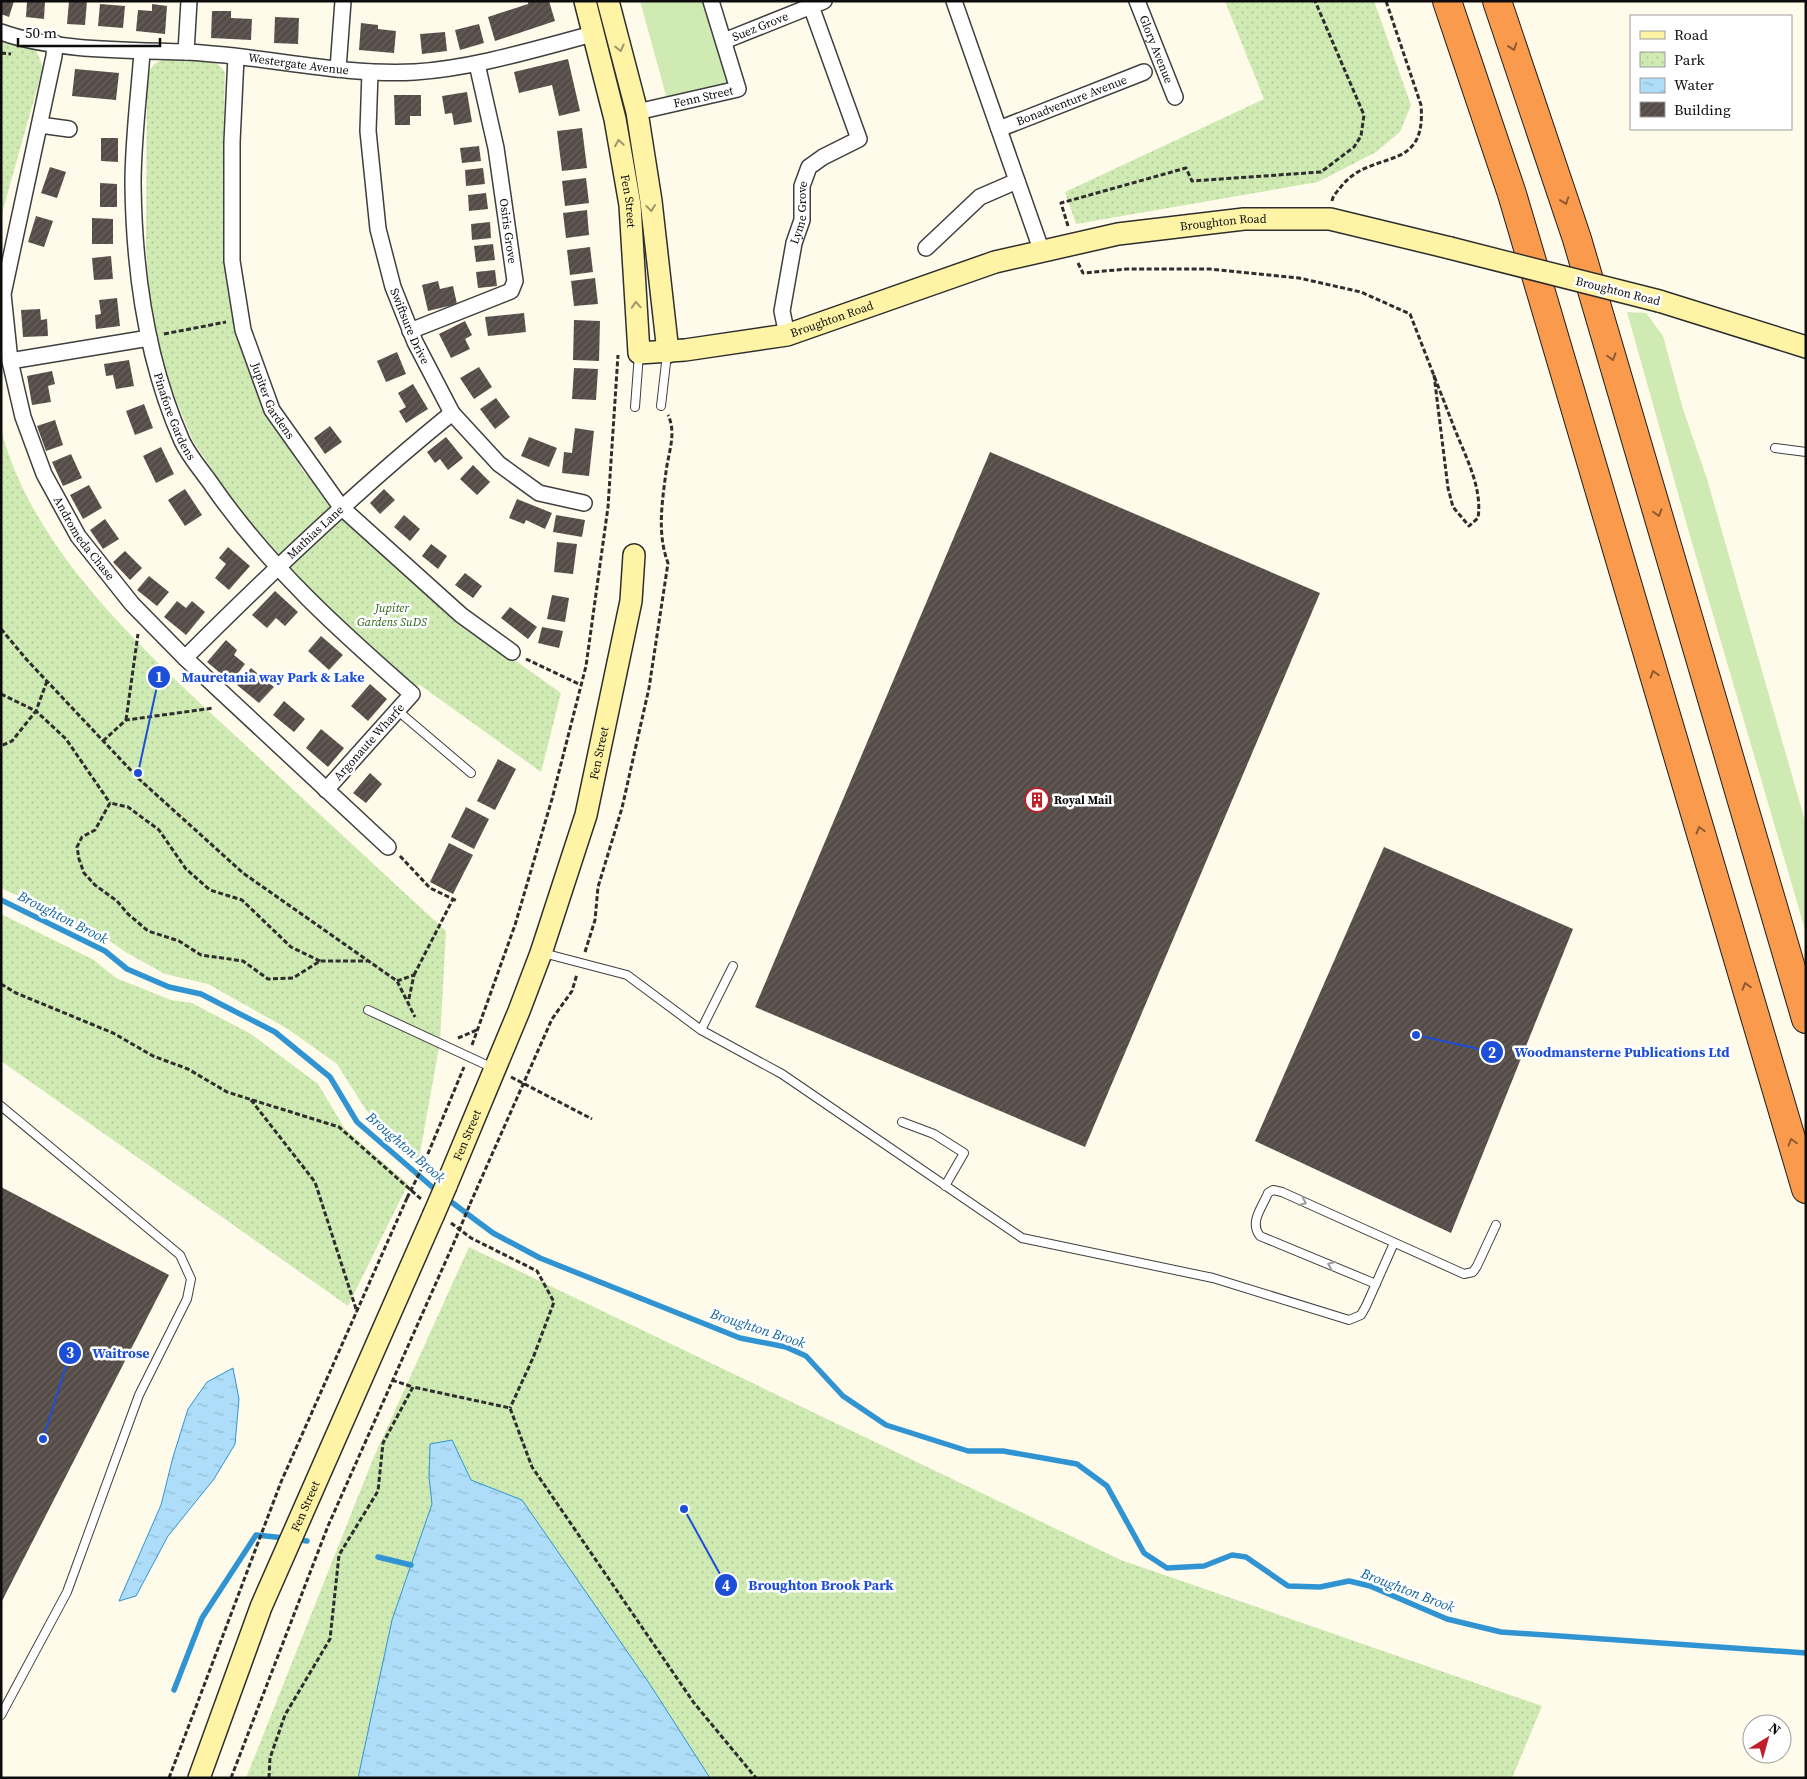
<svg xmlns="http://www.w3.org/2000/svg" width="1807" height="1779" font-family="'Source Serif 4',serif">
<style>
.grass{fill:#d0eab3}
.park{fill:url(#park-dots)}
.water{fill:url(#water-ripples);stroke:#3194d2}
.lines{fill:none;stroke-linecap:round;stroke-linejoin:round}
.stream{stroke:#3194d2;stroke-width:5.5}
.building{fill:url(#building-hatch)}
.lane-casing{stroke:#3f3f3f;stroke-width:10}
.street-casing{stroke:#3f3f3f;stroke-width:18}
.secondary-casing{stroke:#2e2e2e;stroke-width:24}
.highway-casing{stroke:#1d1d1d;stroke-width:30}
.path{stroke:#2e2e2e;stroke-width:3;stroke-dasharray:5 2.5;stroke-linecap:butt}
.lane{stroke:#fff;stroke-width:8}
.street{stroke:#fff;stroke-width:15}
.secondary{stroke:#fff4a5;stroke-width:21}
.highway{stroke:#fa9a4d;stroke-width:28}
.secondary-bridge-casing{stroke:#2e2e2e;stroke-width:24;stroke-linecap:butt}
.path-bridge{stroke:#2e2e2e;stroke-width:3;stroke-dasharray:5 2.5;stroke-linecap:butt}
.secondary-bridge{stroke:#fff4a5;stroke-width:21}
.oneway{stroke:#8f5a30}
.oneway2{stroke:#9e9768}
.oneway3{stroke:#9e9e9e}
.labels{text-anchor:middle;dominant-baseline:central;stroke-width:5;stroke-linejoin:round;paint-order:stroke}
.street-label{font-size:12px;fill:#0c0c0c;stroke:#fff}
.park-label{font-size:12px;font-style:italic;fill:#2b651a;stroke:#fff}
.poi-label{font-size:12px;font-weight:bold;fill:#0c0c0c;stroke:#fff;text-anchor:start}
.water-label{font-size:14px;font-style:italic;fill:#1164a1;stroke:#fff}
.leader{fill:none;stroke:#1d4ed8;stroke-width:2}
.callout-dot{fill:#1d4ed8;stroke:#fff;stroke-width:2}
.mark-label{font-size:15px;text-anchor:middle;font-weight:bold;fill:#fff}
.callout-label{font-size:14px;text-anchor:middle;font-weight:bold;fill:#1d4ed8;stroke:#fff;stroke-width:5;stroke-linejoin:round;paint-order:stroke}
</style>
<defs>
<pattern id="park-dots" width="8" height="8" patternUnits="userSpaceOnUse" patternTransform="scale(1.25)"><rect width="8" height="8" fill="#d0eab3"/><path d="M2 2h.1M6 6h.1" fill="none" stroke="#b1c899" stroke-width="1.8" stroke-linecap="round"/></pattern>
<pattern id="water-ripples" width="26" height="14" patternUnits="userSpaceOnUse" patternTransform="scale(1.25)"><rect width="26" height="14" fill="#adddf8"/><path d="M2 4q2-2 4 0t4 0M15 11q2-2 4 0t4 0" fill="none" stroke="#94bcd3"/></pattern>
<pattern id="building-hatch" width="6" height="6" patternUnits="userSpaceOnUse" patternTransform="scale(1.25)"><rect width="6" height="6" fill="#554c48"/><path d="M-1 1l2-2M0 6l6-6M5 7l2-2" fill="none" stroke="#68615e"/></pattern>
</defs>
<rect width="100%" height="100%" fill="#fffbea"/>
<path class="grass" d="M640 1H702L729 85 667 99Z
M1627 312 1646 313 1663 336 1683 409 1707 479 1806 824V933L1690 536Z"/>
<path class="park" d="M1225 1H1374L1411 105 1400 132 1376 152 1318 182 1076 224 1065 192 1264 99Z
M1 38 36 50 43 67 1 217Z
M169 59C186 60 217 55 225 73 223 170 216 272 247 366 252 381 259 398 267 411 278 431 294 448 302 470L366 539 513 659 561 693 541 772 420 685 414 688 356 639 253 531 193 441 166 376 150 302 146 247 147 81C149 67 154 61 169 59Z
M1 429C34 559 160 665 254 753 318 813 382 872 446 931L440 1042 418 1164 366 1110 337 1064 288 1029 208 984 165 974 127 953 98 933 1 888Z
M1 914 94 960 116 978 171 1000 192 1003 251 1034 318 1084 345 1129 408 1184 348 1306 1 1061Z
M469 1247 1121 1560 1542 1706 1512 1778H246L373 1459Z"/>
<path class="water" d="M233 1368 239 1399 235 1444 214 1479 168 1536 136 1596 119 1601 161 1505 173 1457 188 1409 207 1382Z
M452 1440 471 1480 522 1500 649 1683 710 1778H358L392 1620 432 1504 429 1477 430 1444Z"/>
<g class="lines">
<path class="stream" d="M1 900 105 951 127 969 169 987 201 994 275 1032 330 1077 357 1122 438 1192
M446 1198 493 1233 540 1258 740 1338 786 1347 806 1356 843 1396 886 1425 968 1451H1003L1077 1464 1107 1486 1144 1553 1167 1568 1204 1566 1232 1555 1246 1557 1288 1586 1320 1587 1349 1581 1370 1586 1447 1619 1501 1632 1806 1653
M294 1539 307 1541
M378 1557 411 1565
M174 1690 202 1618 256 1535 285 1538"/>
</g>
<path class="building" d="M1 1H14L9 17 1 14Z
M27 1H45L44 19 26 17Z
M69 1H87L85 25 67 24Z
M528 1H549L555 21 495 41 488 17 528 4Z
M100 4 125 6 123 28 98 26Z
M152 4 167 6 165 34 136 31 138 10 152 11Z
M212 11H231V18L252 19 251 40 211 38Z
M275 17 299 18 298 44 274 43Z
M361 23 378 25V29L396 31 394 53 359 50Z
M479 24 484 43 460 50 455 30Z
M445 32 447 51 422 54 420 34Z
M568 59 580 111 559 116 552 85 519 93 514 72Z
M75 69 119 73 116 100 72 96Z
M467 92 472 122 454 125 452 113 445 114 442 96Z
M394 95H421V116H410V125H395Z
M582 128 587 168 562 171 557 131Z
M101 138H118V162L101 161Z
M479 146 481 161 462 163 460 148Z
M50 167 66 172 57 198 41 193Z
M483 168 485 184 466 186 465 170Z
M586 178 589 203 565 206 562 181Z
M100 183 117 184V207H100Z
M486 193 488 209 469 211 468 195Z
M587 210 589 235 566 238 563 213Z
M36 216 53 221 44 247 28 242Z
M92 218 113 219V244H92Z
M490 222 491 238 472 240 471 224Z
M493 244 495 260 476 262 474 246Z
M590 247 593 272 570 275 567 250Z
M111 256 113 279 94 280 92 258Z
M495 270 497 286 478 288 476 272Z
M595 278 598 304 574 306 571 281Z
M438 281 440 289 453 286 457 304 428 311 422 285Z
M117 298 120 326 96 329 95 315 101 314 99 300Z
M40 309 41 320 47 319 48 336 23 337 21 310Z
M524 313 526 332 488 336 485 317Z
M574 320 600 321 599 361 573 360Z
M465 321 472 335 465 339 470 349 451 358 439 334Z
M397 352 406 374 386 382 377 361Z
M129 360 134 386 116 389 113 375 106 376 104 364Z
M479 367 492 387 474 399 460 378Z
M574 368 598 369 596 400 572 399Z
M52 371 55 384 48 386 51 402 32 405 27 376Z
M413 384 428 409 406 423 399 411 406 407 398 393Z
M496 398 510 417 495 429 480 409Z
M144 404 153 428 135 435 126 411Z
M55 420 63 445 46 451 37 426Z
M330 426 342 442 325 454 314 438Z
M575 428 594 431 589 476 562 473 564 452 572 453Z
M446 437 463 458 448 470 440 459 435 463 427 452Z
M529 437 557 448 549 467 521 456Z
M161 447 174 474 156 483 143 456Z
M990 452 1320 593 1085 1147 755 1007Z
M71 454 82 478 63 486 52 462Z
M473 465 490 482 477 495 460 479Z
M89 485 102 508 83 519 70 495Z
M185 489 202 515 185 526 168 500Z
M384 489 395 500 380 514 370 503Z
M517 499 552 513 545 529 526 520 524 524 509 518Z
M404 515 420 529 410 541 394 527Z
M556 515 585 520 582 537 553 532Z
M105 519 119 539 103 549 90 530Z
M557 542 577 544 573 574 554 572Z
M431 544 447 556 438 569 422 556Z
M228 547 250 566 229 590 215 578 226 564 219 558Z
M125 551 142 568 130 580 113 562Z
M465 573 482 586 473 598 455 585Z
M149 576 169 592 157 606 137 590Z
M275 591 298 612 285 626 276 618 267 628 252 615Z
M552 595 569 598 565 622 547 619Z
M177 601 186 608 192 601 205 612 186 635 164 617Z
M510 607 537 627 528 639 501 618Z
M542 627 563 631 559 648 538 643Z
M321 636 343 655 329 670 308 651Z
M226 640 237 650 234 655 245 664 231 682 207 662Z
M251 668 274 687 259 703 237 685Z
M370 684 387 699 368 721 351 706Z
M284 701 305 719 294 732 273 715Z
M321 729 344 748 328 767 306 748Z
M498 759 516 769 495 810 477 801Z
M370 773 382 784 366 803 353 793Z
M466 807 489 819 474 849 451 837Z
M449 843 473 855 453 894 430 882Z
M1384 847 1573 929 1451 1233 1255 1141Z
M1 1187 169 1275 1 1603Z"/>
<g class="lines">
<g class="lane-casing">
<path id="lane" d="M661 406 667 354
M635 407 639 354
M1775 448 1806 452
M398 711 471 773
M543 953 627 975 701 1030 782 1074 1022 1238 1213 1278 1349 1320 1361 1315 1366 1306 1394 1243
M368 1010 493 1068
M701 1030 733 966
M1 1106 180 1255 191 1279 187 1299 139 1395 67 1592 1 1715
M902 1122 934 1134 964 1153 945 1186
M1376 1284 1260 1236C1249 1222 1262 1208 1268 1193L1273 1190 1282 1192 1464 1274 1473 1272 1477 1266 1496 1225"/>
</g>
<g class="street-casing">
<g id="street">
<path d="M954 1 1042 252"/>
<path id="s1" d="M1137 1 1175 97"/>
<path id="s2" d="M1 32C52 51 130 50 185 52 262 55 338 76 415 72 475 68 535 49 593 34"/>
<path id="s3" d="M724 41 824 1"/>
<path id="s4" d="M55 43 54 56 3 294 10 361 23 417 44 474 78 536 132 604 185 658 388 847"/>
<path id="s5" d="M142 52C139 95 133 140 133 184 134 272 146 360 182 441 190 458 204 473 214 488 271 569 339 630 412 694L326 790"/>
<path d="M186 52 189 1"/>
<path id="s6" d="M236 57 232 142V261L243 330 272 410 341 507 461 615 512 652"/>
<path d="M338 69 343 1"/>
<path id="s7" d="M370 72 368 131 378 229 393 287 415 342 452 413 499 464 539 493 584 503"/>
<path id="s8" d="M637 112 738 89 711 1"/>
<path d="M40 125 69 129"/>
<path id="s9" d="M999 129 1144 72"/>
<path d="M926 248 980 197 1017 181"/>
<path d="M410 331 511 291 515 281 496 148 477 64"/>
<path id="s10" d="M787 335 782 311 794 243 802 220V186L809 167 823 157 859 139 811 6"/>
<path d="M10 361 149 338"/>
<path id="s11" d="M185 658C271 572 358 489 452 413"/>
</g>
</g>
<g class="secondary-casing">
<g id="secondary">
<path id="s12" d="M585 1 615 119 630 205 639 353 685 350 787 335 995 262 1118 234 1244 219H1330L1450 248"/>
<path d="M608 1 637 112 651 201 668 352"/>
<path d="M1659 301 1806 347"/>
<path id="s13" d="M446 1186 519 1011 541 953 586 815 631 601 634 555"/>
<path id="s14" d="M199 1778 261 1607 433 1216"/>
</g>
</g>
<g class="highway-casing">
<path id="highway" d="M1447 1 1512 194 1806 1189
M1497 1 1577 239 1806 1019"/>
</g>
<path class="path" d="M1 53 11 54
M1332 201C1333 195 1337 192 1340 188 1370 147 1427 176 1421 105L1386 1
M1068 226 1061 203 1186 168 1192 181 1321 172 1354 147 1361 136 1364 115 1315 1
M1078 263 1083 273 1127 269H1210L1299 278 1361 292 1410 314C1424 350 1438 386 1452 422 1463 452 1483 486 1478 518L1469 526 1453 507 1448 488 1434 375
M164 334 226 322
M1 629 27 660 139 779 243 873 397 981 415 1017
M526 659 581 685
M47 681 36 711 66 739 110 803
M1 694 36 711 12 741 1 746
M126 720 138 634
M103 741 126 720 214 708
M400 856 430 888 457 901
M585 952 595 920 598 887 622 808 649 688 668 563C657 534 662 503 666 472 668 454 677 433 668 415
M320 961 291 947 242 900 210 890 186 869 159 830 128 807 110 803 95 830 82 837 77 847 79 859 84 873 95 885 117 901 128 914 148 931 179 941 201 955 243 961 268 979 293 978 320 961H368
M414 975 453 899
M397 981 414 975 408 1003
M1 984 16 993 113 1033 153 1056 188 1069 227 1092 339 1127 421 1199
M458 1038 477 1030
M472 1045 515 925 552 799 586 666 608 507 618 355
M511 1077 592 1119
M251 1100 315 1182 357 1312
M422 1168 464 1067
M470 1204 552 1019 572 991 577 974
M451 1223 471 1238 537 1271 554 1302 533 1358 510 1408
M392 1380 413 1387
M169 1778 281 1482 407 1198
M231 1778 328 1526 456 1238
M269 1778 270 1758 285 1715 330 1639 339 1555 378 1491 383 1443 413 1387 510 1408 532 1467 694 1703 756 1778"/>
<use href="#lane" class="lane"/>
<use href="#street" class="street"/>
<use href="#secondary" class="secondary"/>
<use href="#highway" class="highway"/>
<g class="secondary-bridge-casing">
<path id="secondary-bridge" d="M1450 248 1659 301
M433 1216 446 1186"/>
</g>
<path class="path-bridge" d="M407 1198 422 1168
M456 1238 470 1204"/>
<use href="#secondary-bridge" class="secondary-bridge"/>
</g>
<defs><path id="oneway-chevron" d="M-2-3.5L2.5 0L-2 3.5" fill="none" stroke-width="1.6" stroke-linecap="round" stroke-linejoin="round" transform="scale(1.25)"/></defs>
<g class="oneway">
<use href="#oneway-chevron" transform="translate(1513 47) rotate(71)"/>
<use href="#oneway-chevron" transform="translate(1565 201) rotate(71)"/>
<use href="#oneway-chevron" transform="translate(1612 357) rotate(74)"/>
<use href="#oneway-chevron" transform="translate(1658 513) rotate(74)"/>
<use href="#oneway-chevron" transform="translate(1654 674) rotate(-106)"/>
<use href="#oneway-chevron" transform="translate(1700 830) rotate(-106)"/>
<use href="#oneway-chevron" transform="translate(1746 986) rotate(-106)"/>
<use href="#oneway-chevron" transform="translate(1792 1142) rotate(-106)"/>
</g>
<g class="oneway2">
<use href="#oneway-chevron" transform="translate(620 48) rotate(76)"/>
<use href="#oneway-chevron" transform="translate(619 143) rotate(-99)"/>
<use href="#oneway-chevron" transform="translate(651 208) rotate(83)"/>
<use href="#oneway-chevron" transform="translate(636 305) rotate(-94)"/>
</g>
<g class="oneway3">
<use href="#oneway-chevron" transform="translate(1303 1202) rotate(24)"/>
<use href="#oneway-chevron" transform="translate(1331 1265) rotate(-157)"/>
</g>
<defs>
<g id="building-ring" transform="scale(1.25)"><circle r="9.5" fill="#fff" stroke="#c01f29" stroke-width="1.5"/><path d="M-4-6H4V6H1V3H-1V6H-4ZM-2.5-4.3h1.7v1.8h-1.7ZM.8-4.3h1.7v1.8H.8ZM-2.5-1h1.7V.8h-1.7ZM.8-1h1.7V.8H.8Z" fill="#c01f29"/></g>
</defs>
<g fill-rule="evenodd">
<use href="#building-ring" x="1037" y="800"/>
</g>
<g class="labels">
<g class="street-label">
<text stroke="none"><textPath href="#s3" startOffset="39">Suez Grove</textPath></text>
<text stroke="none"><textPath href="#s1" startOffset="52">Glory Avenue</textPath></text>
<text stroke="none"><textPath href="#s2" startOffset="300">Westergate Avenue</textPath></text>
<text stroke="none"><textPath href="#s8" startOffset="68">Fenn Street</textPath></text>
<text stroke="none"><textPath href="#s9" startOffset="78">Bonadventure Avenue</textPath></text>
<text stroke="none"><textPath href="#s12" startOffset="205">Fen Street</textPath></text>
<text stroke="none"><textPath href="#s10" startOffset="125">Lyme Grove</textPath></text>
<text stroke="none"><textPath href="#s12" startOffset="959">Broughton Road</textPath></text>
<text transform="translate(508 231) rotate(82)">Osiris Grove</text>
<text transform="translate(1618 291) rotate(14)">Broughton Road</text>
<text stroke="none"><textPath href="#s12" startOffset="554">Broughton Road</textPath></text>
<text stroke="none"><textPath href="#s7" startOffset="260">Swiftsure Drive</textPath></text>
<text stroke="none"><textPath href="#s6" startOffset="351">Jupiter Gardens</textPath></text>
<text stroke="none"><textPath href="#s5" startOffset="370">Pinafore Gardens</textPath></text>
<text stroke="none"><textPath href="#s11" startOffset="181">Mathias Lane</textPath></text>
<text stroke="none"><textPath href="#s4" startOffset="518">Andromeda Chase</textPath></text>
<text transform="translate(369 742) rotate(-48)">Argonaute Wharfe</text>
<text stroke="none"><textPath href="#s13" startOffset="460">Fen Street</textPath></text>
<text stroke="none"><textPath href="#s13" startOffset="55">Fen Street</textPath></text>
<text stroke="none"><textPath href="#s14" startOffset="292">Fen Street</textPath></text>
</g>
<g class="park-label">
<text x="392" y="608">Jupiter<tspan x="392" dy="14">Gardens SuDS</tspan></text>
</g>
<g class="poi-label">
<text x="1054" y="800">Royal Mail</text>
</g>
<g class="water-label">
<text transform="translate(63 917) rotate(27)">Broughton Brook</text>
<text transform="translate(406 1147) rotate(41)">Broughton Brook</text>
<text transform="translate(758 1328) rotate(18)">Broughton Brook</text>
<text transform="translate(1408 1590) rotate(21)">Broughton Brook</text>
</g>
</g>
<path class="leader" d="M138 773L159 677M1416 1035L1492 1052M43 1439L70 1353M684 1509L726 1585"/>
<g class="callout-dot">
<circle cx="138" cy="773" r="5"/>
<circle cx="1416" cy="1035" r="5"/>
<circle cx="43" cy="1439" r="5"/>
<circle cx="684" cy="1509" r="5"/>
<circle cx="159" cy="677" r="12"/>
<circle cx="1492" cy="1052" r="12"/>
<circle cx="70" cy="1353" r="12"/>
<circle cx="726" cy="1585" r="12"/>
</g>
<g class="mark-label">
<text x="159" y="682">1</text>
<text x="1492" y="1058">2</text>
<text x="70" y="1358">3</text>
<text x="726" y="1591">4</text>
</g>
<g class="callout-label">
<text x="273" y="682">Mauretania way Park &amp; Lake</text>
<text x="1622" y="1057">Woodmansterne Publications Ltd</text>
<text x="121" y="1358">Waitrose</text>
<text x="821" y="1590">Broughton Brook Park</text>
</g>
<rect width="1807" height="1779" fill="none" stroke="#0c0c0c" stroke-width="5"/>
<rect x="1630" y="15" width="162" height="115" fill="#ffffff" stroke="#9e9e9e"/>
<rect x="1640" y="31" width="25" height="8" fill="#fff4a5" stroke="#9e9e9e"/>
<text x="1674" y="40" font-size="15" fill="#0c0c0c">Road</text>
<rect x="1640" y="52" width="25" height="15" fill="url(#park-dots)" stroke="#9e9e9e"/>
<text x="1674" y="65" font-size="15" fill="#0c0c0c">Park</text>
<rect x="1640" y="78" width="25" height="15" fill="url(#water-ripples)" stroke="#9e9e9e"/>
<text x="1674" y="90" font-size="15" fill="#0c0c0c">Water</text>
<rect x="1640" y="102" width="25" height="15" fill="url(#building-hatch)" stroke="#9e9e9e"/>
<text x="1674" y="115" font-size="15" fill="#0c0c0c">Building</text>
<g transform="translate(1767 1739) rotate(37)"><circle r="24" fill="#ffffff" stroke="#9e9e9e"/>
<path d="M0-4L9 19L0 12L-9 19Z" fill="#c01f29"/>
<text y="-8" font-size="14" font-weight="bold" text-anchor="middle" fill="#0c0c0c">N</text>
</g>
<path d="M18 38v8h142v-8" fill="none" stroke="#0c0c0c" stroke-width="2.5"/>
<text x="25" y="38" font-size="15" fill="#0c0c0c" stroke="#ffffff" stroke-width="4" paint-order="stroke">50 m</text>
</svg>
